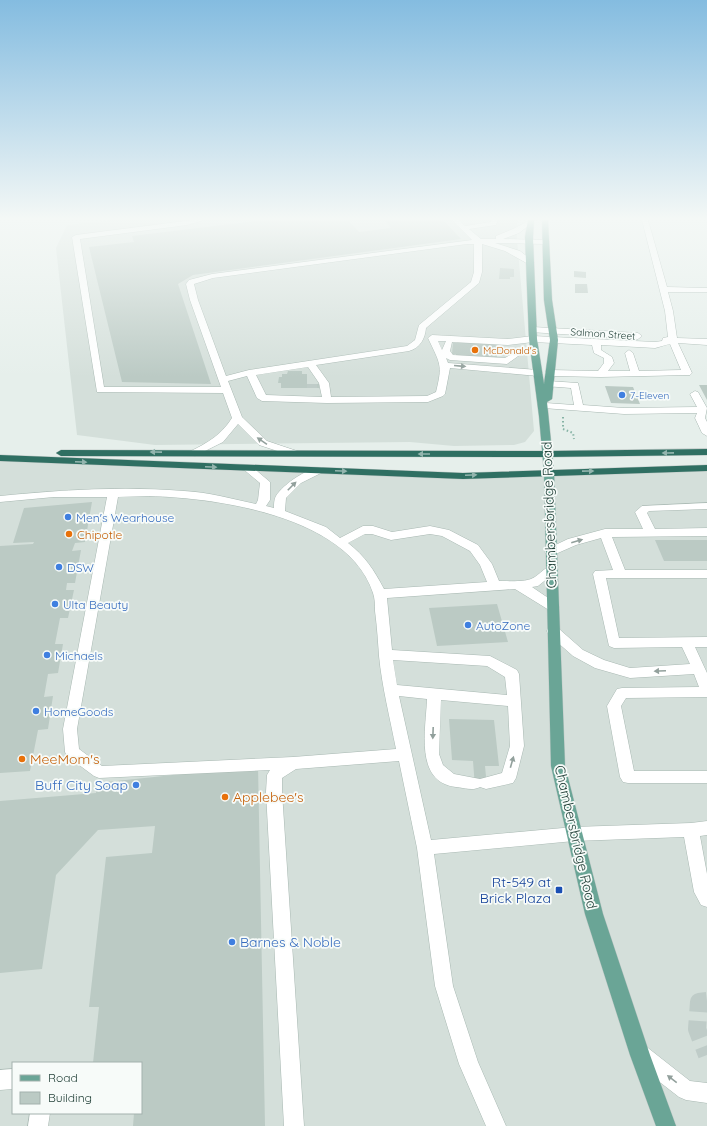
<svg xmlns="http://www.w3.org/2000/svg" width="707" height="1126" font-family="Quicksand,sans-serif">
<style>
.built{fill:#d4dfda;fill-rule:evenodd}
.building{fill:#bbcac4}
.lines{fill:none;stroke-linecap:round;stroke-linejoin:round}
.minor-tunnel-far1{stroke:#bfccc8;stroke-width:10;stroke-dasharray:10 5;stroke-linecap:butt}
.minor-tunnel{stroke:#bfccc8;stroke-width:18;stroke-dasharray:18 9;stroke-linecap:butt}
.minor-casing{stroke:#a8b8b2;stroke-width:1}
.major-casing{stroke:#c2cac8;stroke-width:1}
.highway-casing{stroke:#c2cac8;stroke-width:1}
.path{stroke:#86b3a5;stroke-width:2;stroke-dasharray:1.5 2.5;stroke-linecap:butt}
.minor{fill:#fff;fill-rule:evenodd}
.major{fill:#6aa596;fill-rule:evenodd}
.highway{fill:#2f6f62;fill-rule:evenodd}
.oneway{fill:#92a09c}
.oneway2{fill:#93b5ae}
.food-dot{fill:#e8710a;stroke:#f7fbf9;stroke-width:1.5}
.shop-dot{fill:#3f7fe0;stroke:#f7fbf9;stroke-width:1.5}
.transit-dot{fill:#1a4fb4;stroke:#f7fbf9;stroke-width:1.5}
.labels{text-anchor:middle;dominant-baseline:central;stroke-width:3.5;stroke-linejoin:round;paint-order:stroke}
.far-street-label{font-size:10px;fill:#24423a;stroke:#f7fbf9}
.far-food-label{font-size:10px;fill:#c56008;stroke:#f7fbf9;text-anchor:start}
.far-shop-label{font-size:10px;fill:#366cbe;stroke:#f7fbf9;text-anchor:start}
.shop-label{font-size:12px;fill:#366cbe;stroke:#f7fbf9;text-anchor:start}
.food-label{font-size:12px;fill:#c56008;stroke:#f7fbf9;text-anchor:start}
.near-street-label{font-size:14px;fill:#24423a;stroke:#f7fbf9}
.near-food-label{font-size:14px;fill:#c56008;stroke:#f7fbf9;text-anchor:start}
.near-shop-label{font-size:14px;fill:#366cbe;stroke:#f7fbf9;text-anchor:end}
.near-transit-label{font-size:14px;fill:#164399;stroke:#f7fbf9;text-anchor:end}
</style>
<rect width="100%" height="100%" fill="#e6efeb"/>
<path class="built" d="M114 220H518L516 228 534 431 525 442 514 445 454 446 410 442 155 445 77 435 56 248 67 225Z
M0 458 463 476 707 469V1126H0ZM13 1063H141V1113H13Z"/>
<path class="building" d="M265 220H348L359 232 391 228 384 220H443L461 239 193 275 178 284 211 384 122 382 89 247 134 242 132 236Z
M500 268 514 269V277H510V279H499Z
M574 271 586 272V278L574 277Z
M575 284H587L588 293H575Z
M457 342 495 344 498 346 497 357H493V360L456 356V354H452L453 343H457Z
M288 371H302V374H307V384H319V388H281V383H278L279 377H282V374H287Z
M699 385H707V400Z
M605 386 633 387 640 404 611 403Z
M92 502 85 542 75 543 72 551 81 550 75 583H67L66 590H74L68 618H60L55 644H63L58 673 48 674 44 697 53 696 48 729 38 730 30 771 0 773V546L33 544 34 542 13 543 24 508Z
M655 540H707V561H664Z
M497 604 508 642 437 646 429 608Z
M449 719 494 720 499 766H485L487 787H475L473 761 452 760Z
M258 766 265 1126H133L134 1113H141V1063H93L99 1007H89L106 857 152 853 155 826 98 830 56 875 42 969 0 973V801L96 793 97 783Z"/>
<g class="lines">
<path class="minor-tunnel-far1" d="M312 384V388"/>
<path class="minor-tunnel" d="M707 1001 699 1002 697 1029 707 1055"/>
<g class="minor-casing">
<path id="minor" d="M193 220H204L187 225 80 239 104 387H221L190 300 186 284 189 280 212 274 472 240 452 220H459L465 226 491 222 492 220H498L496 225 469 229 481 239H496V236L513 229 530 220 532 221V223L519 233 503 239 546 240 550 242 546 244 495 243 520 251 533 261 534 263 530 265 505 251 482 244V272L479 283 426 328C425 339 420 348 409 351L316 365 329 383 331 397 427 396 436 392C443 364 440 364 428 338L432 335 508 339 533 336 655 342 662 341 663 338 668 337 665 311 642 220H648L667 287 707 288V292H668L673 311 677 338 707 339V345L678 343 692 373 690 375 601 377 550 376 545 373 550 370 598 371 604 363V358L594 353 592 345 533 342 508 345 452 342 450 351 453 355 505 358 517 351 521 354 507 364 450 360 446 358 448 363 538 370 543 373 538 376 450 368 445 394 443 396 428 402 327 403 262 401 257 398 247 376 228 381 242 417 267 441 297 451 298 453 293 456 259 445 238 424 223 442 195 456 191 455 190 453 191 451C209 442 221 435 232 418L223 393 97 392 72 237 76 235ZM467 244H474V272L471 282 419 325 415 340 407 346 249 370 226 376 198 300 194 284 213 278ZM438 341H446L442 350ZM670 344 681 370 639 371 633 353 629 350 625 353 630 371H608L614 363 612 357 601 350V345L655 348ZM308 367 319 383 322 397 266 395 256 375Z
M533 327 638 333 642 336 638 339 530 332 529 330Z
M548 381 578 383 583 405 624 408 697 407 690 394 695 391 698 392 707 408 705 418 707 422V436L702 433 695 418 697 413 624 414 543 408 541 406 543 404 546 403 574 405 571 388 545 386 543 384Z
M247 465 251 466 270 482V500L266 506 274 508C274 505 274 499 276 496 282 485 311 465 323 468L324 470 323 472 301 483 286 498 285 511 326 527 340 538 363 526H373L392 532 430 526 449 530 478 545 492 564 499 581C508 581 524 582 531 579 541 575 545 564 556 567L558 570 538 586 532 587 557 604 559 607 557 610 553 611 549 610 515 589 387 598 392 650 490 656 517 670 519 674 524 746 516 778 513 783 486 789 480 787C473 791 465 788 456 787 414 782 426 729 427 699L399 696 431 840 574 827 691 823 707 821V835L700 836 707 874V907L701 905 694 892 684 837 574 841 434 854 453 986 478 1062 506 1126H486L459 1064 435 986 417 848 399 761 296 769 282 778V792L304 1126H284L266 792 267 775 270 770 99 778 94 776 67 756 65 752 63 729 107 497H54L0 502V496C60 490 123 486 184 491 208 492 232 499 256 504L258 500 260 483 242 468ZM149 496C218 498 348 516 373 593 375 599 375 605 375 611 377 626 378 642 379 656 382 687 390 718 396 749L293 757 102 766 79 749 77 729 118 497ZM365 534H372L391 540 430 534 442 536 470 551 480 565 487 582 384 589C374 570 365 556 348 543ZM393 660 487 666 505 677 507 695 397 685ZM441 700 508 706 510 746 502 773 480 779 454 774 443 765 439 754Z
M707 503V509L649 511 647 513 655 529 707 528V536L612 537 625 570H707V578H606L619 638 707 637V647H695L707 673V697L626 698 621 706 634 771H707V783H628L623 782 620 777 607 706 617 689 622 688 699 687 694 674 630 678 595 668 573 656 548 634 547 631 548 628 553 626 558 628 583 650 604 660 630 668 690 664 682 647 614 648 609 646 593 574 595 571 613 570 601 538 576 545 551 556 547 555 545 552 547 549 568 539 605 529H643L635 512 642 506Z
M641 1045 648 1048 690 1081 707 1083V1103L686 1100 679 1097 634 1062 631 1055 634 1048Z
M13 1069V1089L0 1090V1070Z
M30 1113H50L48 1126H28Z"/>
</g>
<g class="major-casing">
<path id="major" d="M528 220H534L533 237 537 339 544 384 550 340 544 300 542 220H548L552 300 558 340 552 399 547 402 554 472 565 766 603 914 650 1055 676 1126H656L630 1055 585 914 551 766 544 472 539 416 529 339 525 237Z"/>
</g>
<g class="highway-casing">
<path id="highway" d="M707 449V455L547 457 61 456 56 453 61 450 547 451Z
M0 455 463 473 707 465V471L463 479 0 461Z"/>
</g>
<path class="path" d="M563 417V429L573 433 574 439"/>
<use href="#minor" class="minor"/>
<use href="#major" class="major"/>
<use href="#highway" class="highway"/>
</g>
<defs><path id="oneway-solid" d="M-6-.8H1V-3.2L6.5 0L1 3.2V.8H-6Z"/></defs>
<g class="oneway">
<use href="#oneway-solid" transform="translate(460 366) rotate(5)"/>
<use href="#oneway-solid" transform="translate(262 441) rotate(-146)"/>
<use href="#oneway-solid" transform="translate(292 486) rotate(-45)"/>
<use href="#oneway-solid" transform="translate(577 541) rotate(-16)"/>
<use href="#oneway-solid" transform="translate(660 671) rotate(177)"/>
<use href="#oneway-solid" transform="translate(433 733) rotate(92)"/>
<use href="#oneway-solid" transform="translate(512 762) rotate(-74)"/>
<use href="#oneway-solid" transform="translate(672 1079) rotate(-142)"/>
</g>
<g class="oneway2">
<use href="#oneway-solid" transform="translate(156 452) rotate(-179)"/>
<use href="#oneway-solid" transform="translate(668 453) rotate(179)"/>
<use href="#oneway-solid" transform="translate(424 454) rotate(-180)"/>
<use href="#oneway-solid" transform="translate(81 462) rotate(2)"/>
<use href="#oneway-solid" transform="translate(211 467) rotate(2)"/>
<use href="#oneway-solid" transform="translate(341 471) rotate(2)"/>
<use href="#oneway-solid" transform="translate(588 471) rotate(-1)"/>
<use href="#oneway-solid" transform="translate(471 475) rotate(-3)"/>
</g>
<linearGradient id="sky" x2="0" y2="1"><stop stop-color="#84bce0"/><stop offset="0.58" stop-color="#f4f8f6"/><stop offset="1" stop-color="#f4f8f6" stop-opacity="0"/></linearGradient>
<rect width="707" height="377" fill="url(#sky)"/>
<g class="food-dot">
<circle cx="475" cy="350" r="4"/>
<circle cx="69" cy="534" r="4"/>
<circle cx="22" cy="759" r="4"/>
<circle cx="225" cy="797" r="4"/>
</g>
<g class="shop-dot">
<circle cx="622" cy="395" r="4"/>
<circle cx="68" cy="517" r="4"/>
<circle cx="59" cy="567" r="4"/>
<circle cx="55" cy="604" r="4"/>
<circle cx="468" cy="625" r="4"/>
<circle cx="47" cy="655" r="4"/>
<circle cx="36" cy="711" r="4"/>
<circle cx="136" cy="785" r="4"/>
<circle cx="232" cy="942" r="4"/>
</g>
<rect class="transit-dot" x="555" y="886" width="8" height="8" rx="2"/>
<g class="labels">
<g class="far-street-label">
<text transform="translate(603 334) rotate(4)">Salmon Street</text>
</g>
<g class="far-food-label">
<text x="483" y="350">McDonald's</text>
</g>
<g class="far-shop-label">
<text x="630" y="395">7-Eleven</text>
</g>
<g class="shop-label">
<text x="76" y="517">Men's Wearhouse</text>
<text x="67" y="567">DSW</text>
<text x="63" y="604">Ulta Beauty</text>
<text x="476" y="625">AutoZone</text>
<text x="55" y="655">Michaels</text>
<text x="44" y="711">HomeGoods</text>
</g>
<g class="food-label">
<text x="77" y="534">Chipotle</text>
</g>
<g class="near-street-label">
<text transform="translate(549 515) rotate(-92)">Chambersbridge Road</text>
<text transform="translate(576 837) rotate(77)">Chambersbridge Road</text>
</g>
<g class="near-food-label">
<text x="30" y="759">MeeMom's</text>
<text x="233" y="797">Applebee's</text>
</g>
<g class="near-shop-label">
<text x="128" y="785">Buff City Soap</text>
<text x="240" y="942" text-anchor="start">Barnes &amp; Noble</text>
</g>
<g class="near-transit-label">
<text x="551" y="882">Rt-549 at<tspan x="551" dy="16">Brick Plaza</tspan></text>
</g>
</g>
<rect x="12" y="1062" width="130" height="52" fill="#f7fbf9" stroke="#a3b1ad"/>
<rect x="20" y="1075" width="20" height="6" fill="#6aa596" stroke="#a3b1ad"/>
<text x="48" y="1082" font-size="12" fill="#24423a">Road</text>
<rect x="20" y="1092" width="20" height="12" fill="#bbcac4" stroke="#a3b1ad"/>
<text x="48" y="1102" font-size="12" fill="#24423a">Building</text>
</svg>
